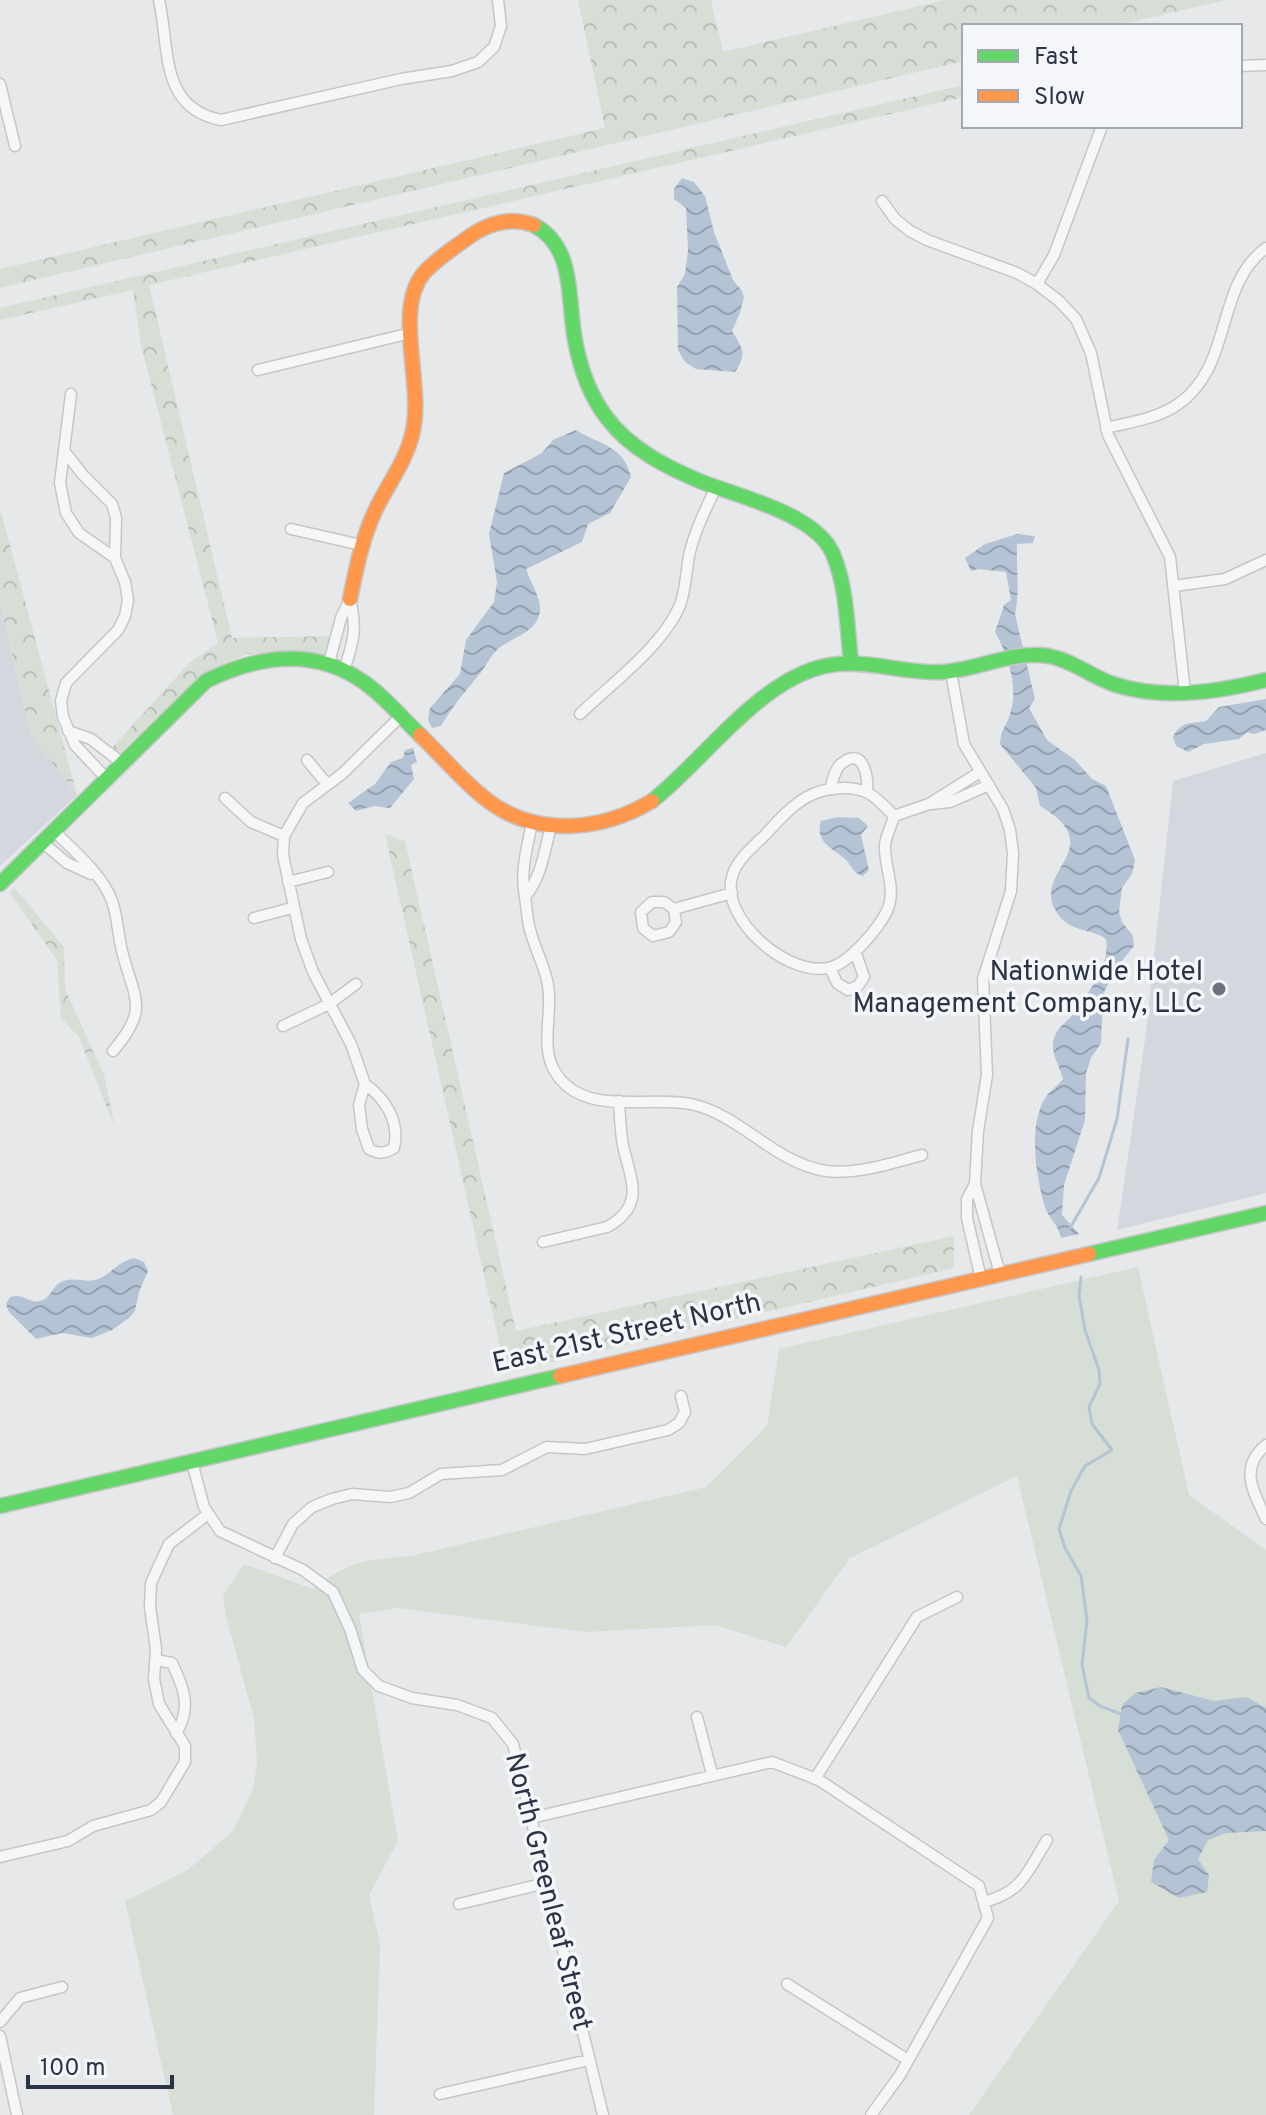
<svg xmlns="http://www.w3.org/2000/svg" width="1266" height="2115" font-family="Overpass,sans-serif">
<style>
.built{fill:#d4d7dd}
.green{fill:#d6ded6}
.forest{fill:url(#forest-crowns)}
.water{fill:url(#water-waves)}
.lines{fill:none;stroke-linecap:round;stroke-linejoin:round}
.stream{stroke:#b4c4d5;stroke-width:3}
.street-casing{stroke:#c4c6c8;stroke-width:13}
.fast-casing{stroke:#c4c6c8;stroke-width:17}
.slow-casing{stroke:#c4c6c8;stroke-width:17}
.street{stroke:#f5f6f7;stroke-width:10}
.fast{stroke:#63d668;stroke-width:14}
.slow{stroke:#ff974d;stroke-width:14}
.poi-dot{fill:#6c737f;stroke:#f4f6f9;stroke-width:3}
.labels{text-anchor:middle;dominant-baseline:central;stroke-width:7;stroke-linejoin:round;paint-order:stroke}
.poi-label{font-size:28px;fill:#2b3445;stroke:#f4f6f9;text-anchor:end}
.street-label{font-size:28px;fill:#2b3445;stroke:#f4f6f9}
</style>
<defs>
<pattern id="forest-crowns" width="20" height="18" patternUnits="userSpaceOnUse" patternTransform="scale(2)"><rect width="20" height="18" fill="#d6ded6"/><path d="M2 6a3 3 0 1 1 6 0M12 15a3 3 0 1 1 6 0" fill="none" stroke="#b8bfb9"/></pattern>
<pattern id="water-waves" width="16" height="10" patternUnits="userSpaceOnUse" patternTransform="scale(2)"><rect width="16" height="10" fill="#b4c4d5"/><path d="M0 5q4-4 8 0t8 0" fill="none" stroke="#93a0af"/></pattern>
</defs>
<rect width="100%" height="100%" fill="#e6e8ea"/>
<path class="built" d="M0 603 31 735 77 795 0 866Z
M1266 753V1193L1117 1230 1145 1040 1173 781Z"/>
<path class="green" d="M1138 1267 1189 1495 1266 1550V2115H969L1119 1901 1017 1476 850 1558 786 1647 715 1625 586 1632 396 1608 359 1614 398 1841 369 1895 380 1945 374 2115H173L125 1901 189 1869 233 1831 253 1789 257 1762 254 1718 226 1617 223 1595 244 1564 313 1589C350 1560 366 1560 411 1556L706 1487 767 1426 779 1349Z"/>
<path class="forest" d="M578 0H711L723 52 945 0H1226L1114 26H964V61L0 288V269L605 128Z
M964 85V97L149 285 232 638 336 636 329 663 307 651 247 654 202 674 120 753 109 751 190 662 218 643 141 345 133 290 0 320V308Z
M0 508 77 795 31 735 0 603Z
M385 834 405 841 516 1331 954 1236V1268L506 1373Z
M14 887 64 947 65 989 104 1075 115 1128 79 1037 61 1018 57 960 10 893Z"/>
<path class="water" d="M682 178 694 182 705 196 714 232 733 280 742 291 744 297 740 313 732 331C743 349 747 354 735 372L696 369 685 362 678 350 677 287 685 274 688 250 686 208 674 199V189Z
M576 430C599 445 624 445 631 477L610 513 588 524 582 542 526 569C530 581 541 598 540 610 538 634 511 636 496 651 489 658 485 668 478 676 464 693 452 707 441 726L432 728 428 720 430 708 460 674 466 640 494 602 497 582 489 534 504 473 542 453 553 440Z
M1017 534 1035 536 1033 543 1017 544C1016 568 1020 591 1015 614L1035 699 1029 708 1047 740 1075 760 1092 779 1106 786 1135 860 1132 874 1122 888 1119 912 1122 922 1133 936 1134 946 1117 967 1103 994 1101 1043 1091 1058 1086 1073 1085 1120 1064 1185 1062 1215 1079 1234 1061 1238C1058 1223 1048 1219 1044 1204 1036 1175 1028 1126 1045 1098 1050 1090 1058 1086 1063 1079 1060 1067 1052 1056 1053 1043 1055 1028 1066 1024 1074 1013 1088 994 1111 963 1106 939 1092 929 1074 932 1061 918 1022 873 1115 850 1040 806L1036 788 1000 744C1000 731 1007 725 1010 714 1019 688 1008 655 995 632L1004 605 1011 600 1006 572 978 569 971 571 965 558 985 544Z
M1266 699V730L1254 734 1247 732 1239 739 1204 744 1188 752 1176 746 1173 737C1181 721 1189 724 1206 721L1219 707Z
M413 748 417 762 411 765 414 779 390 808 374 806 356 811 348 803 375 784 391 762 403 758 405 750Z
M838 817 859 818 868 826 861 835 869 870 863 876C852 873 852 865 844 858 831 847 815 842 821 821Z
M134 1258 144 1262 148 1271 139 1292 135 1311 129 1318 112 1330 92 1338 62 1333 36 1339 9 1312 6 1304 10 1297C24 1293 29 1304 40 1301 50 1298 51 1290 58 1284 70 1275 83 1283 95 1280 110 1276 118 1261 134 1258Z
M1161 1687 1214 1701 1246 1697 1266 1708V1831L1226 1833 1208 1840 1198 1859 1209 1875 1207 1892 1179 1898 1151 1882 1154 1860 1169 1840 1118 1730 1122 1705 1135 1693Z"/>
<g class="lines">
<path class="stream" d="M1070 1228 1099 1178 1117 1119 1128 1039
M1081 1277 1079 1296 1085 1330 1099 1370 1100 1384 1089 1407 1092 1424 1112 1450 1085 1466 1071 1491 1059 1529 1065 1548 1081 1576 1087 1620 1082 1665 1089 1698 1100 1706 1121 1714"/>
<g class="street-casing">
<path id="street" d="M159 0C170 48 159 108 221 120L401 79 452 71 478 62 494 47 501 26 498 0
M1240 66 1266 65
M0 84 15 146
M882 201 895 219 910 231 927 240 1017 273 1037 284 1059 301 1076 319 1091 353 1108 435 1170 557 1185 692
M1037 284 1054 255 1102 126
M258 370 411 333
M71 394 60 483 66 513 79 533 115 558
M1106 428C1130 422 1156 419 1177 405 1234 367 1214 286 1266 248
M65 452 83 475 112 504 116 518 115 558 125 582 128 600 125 616 118 630 66 683 61 701 63 717 75 745 106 778
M291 529 361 545
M1174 586 1225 579 1266 560
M329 663 341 618 350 599C357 629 354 641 344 670
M951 672 964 744 1003 809 1010 830 1013 853 1011 891 983 979 987 1075 978 1131 975 1184 967 1199V1218L981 1279
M580 714C612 683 663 646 680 605 686 589 686 572 689 556 694 532 706 509 716 487
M68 731 91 739 122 763
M307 760 327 784
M830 789C833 781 834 770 841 764 863 745 869 777 867 792
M225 798 251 822 284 836
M931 804 950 802 989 785
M894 816C892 825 886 835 885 845 884 867 897 889 887 911 878 929 851 961 832 967 791 980 720 920 732 877 736 860 754 846 766 834 778 821 791 806 807 797 823 788 848 785 866 792 876 796 886 808 894 816L929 804 980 772
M532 823C527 848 520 871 525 897 542 876 544 852 551 826
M53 830C73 850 102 874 112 901 118 918 118 938 123 955 136 1002 148 1010 113 1051
M42 842 67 863 91 874
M288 882 328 872
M525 897C527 909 527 922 531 933 537 955 549 974 549 997 550 1021 542 1048 554 1070 581 1119 650 1094 695 1105 742 1117 775 1163 826 1171 857 1175 892 1163 922 1155
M674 909 676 922 669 932 653 936 643 928 641 912 652 902H664L674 909 732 893
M254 918 292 908
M830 968 837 983 848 990 858 986 864 977 855 951
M283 1026 329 1004 356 984
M365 1084C386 1099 400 1122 394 1148 384 1154 378 1154 369 1149L362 1129 359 1105 365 1084 351 1044 313 972 301 939 283 855 284 836 303 803 342 774 400 717
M975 1184 1000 1274
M543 1242 607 1227C647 1205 630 1179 623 1145 620 1130 620 1115 619 1101
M1266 1445C1238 1468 1254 1493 1266 1519
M192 1462 204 1507 220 1531 303 1570 333 1592 350 1629 363 1670 379 1686 412 1698 457 1705 492 1718 513 1744 603 2115
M275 1558 293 1524 312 1507 332 1499 352 1494 390 1497 409 1493 441 1474 502 1470 547 1447 585 1449 668 1430 679 1423 685 1412 681 1396
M156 1660 172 1663C184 1688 192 1708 176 1733
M697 1717 712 1774
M815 1779 917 1617 957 1597
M531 1818 772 1762 819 1780 979 1886 988 1918 900 2075 871 2115
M0 1857 68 1841 93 1826 151 1810 161 1802 185 1762V1746L159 1704 154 1679 156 1649 150 1607 151 1583 169 1544 208 1514
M984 1902C1023 1892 1027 1872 1047 1840
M459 1904 546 1883
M787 1984 908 2060
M0 2022 20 1998 62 1987
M0 2036 17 2115
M440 2094 589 2060"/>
</g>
<g class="fast-casing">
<path id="fast" d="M534 225C576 248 567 299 575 340 580 368 590 396 607 418 630 449 668 468 702 482 740 497 816 514 833 554 847 587 847 627 851 662
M652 801C707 758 766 669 839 664 874 661 907 674 942 672 978 670 1013 650 1049 656 1074 661 1093 678 1116 685 1165 700 1218 692 1266 680
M0 884 206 681C259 655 315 647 365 683 385 697 402 718 420 735
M1089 1254 1266 1213
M0 1506 560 1376"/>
</g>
<g class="slow-casing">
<path id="slow" d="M350 599C356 569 362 539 375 511 387 485 405 463 412 435 425 386 393 312 423 274 435 260 451 250 466 239 486 224 509 216 534 225
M420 735C442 756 463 782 487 800 536 838 602 831 652 801
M560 1376 1089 1254"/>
</g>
<use href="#street" class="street"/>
<use href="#fast" class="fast"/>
<use href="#slow" class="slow"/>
</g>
<circle class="poi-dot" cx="1219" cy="989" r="8"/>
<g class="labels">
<g class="poi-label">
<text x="1203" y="973">Nationwide Hotel<tspan x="1203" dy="32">Management Company, LLC</tspan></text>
</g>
<g class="street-label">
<text transform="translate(627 1334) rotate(-13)">East 21st Street North</text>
<text transform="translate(547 1892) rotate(76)">North Greenleaf Street</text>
</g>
</g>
<rect x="962" y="24" width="280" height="104" fill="#f4f6f9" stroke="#a4a8b1" stroke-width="2"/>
<rect x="978" y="50" width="40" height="12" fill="#63d668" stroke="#a4a8b1" stroke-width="2"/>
<text x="1034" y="64" font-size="24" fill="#2b3445">Fast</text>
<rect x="978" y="90" width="40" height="12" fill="#ff974d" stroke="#a4a8b1" stroke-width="2"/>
<text x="1034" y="104" font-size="24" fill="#2b3445">Slow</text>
<path d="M28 2075v12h144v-12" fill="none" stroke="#2b3445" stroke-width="4"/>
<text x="40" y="2075" font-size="24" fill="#2b3445" stroke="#f4f6f9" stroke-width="6" paint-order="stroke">100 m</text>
</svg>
